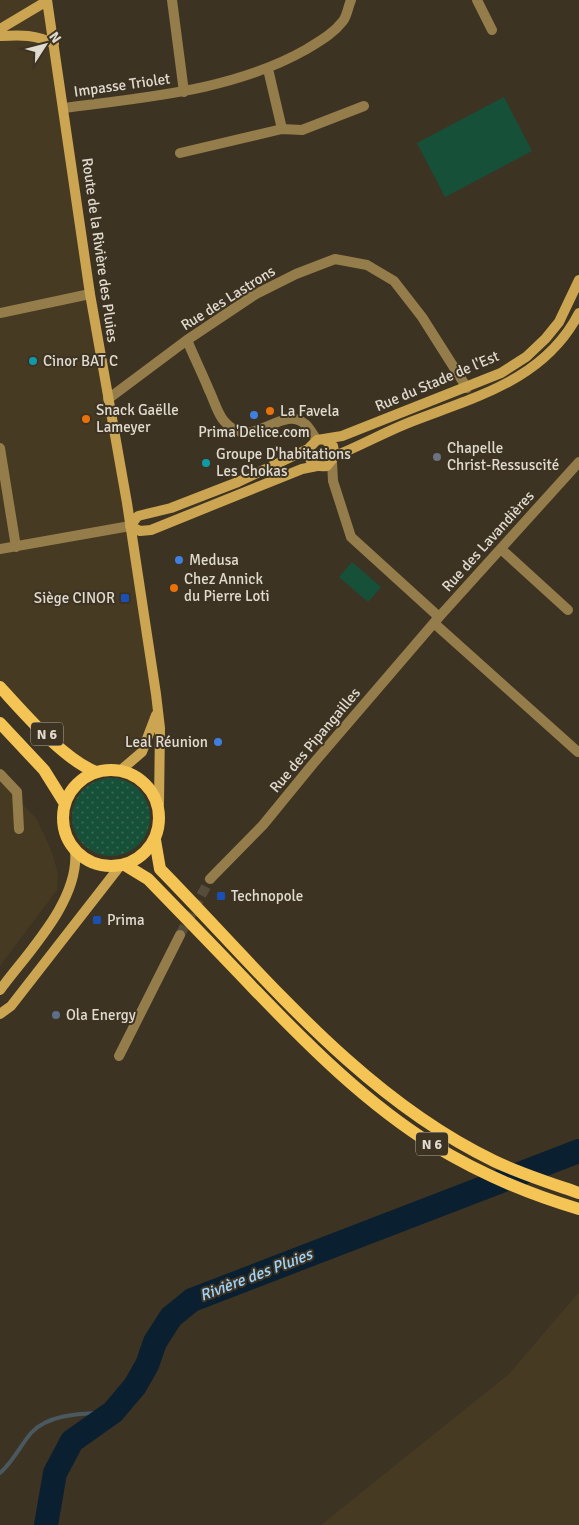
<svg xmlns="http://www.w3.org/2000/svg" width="579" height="1525" font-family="Signika,sans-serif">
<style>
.built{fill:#473a22}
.grass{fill:url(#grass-dots)}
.park{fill:#175038}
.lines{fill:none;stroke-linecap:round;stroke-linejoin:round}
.stream{stroke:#4a5860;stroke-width:4}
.river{stroke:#0a2030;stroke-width:24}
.street-tunnel{stroke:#554c3c;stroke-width:10;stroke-dasharray:10 5;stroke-linecap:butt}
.street{stroke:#947d4b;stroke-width:10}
.secondary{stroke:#cba551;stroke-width:10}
.primary{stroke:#f4c454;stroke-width:12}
.culture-dot{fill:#0f9aa8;stroke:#3d3322;stroke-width:2}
.food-dot{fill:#e8710a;stroke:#3d3322;stroke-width:2}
.shop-dot{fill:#3f7fe0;stroke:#3d3322;stroke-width:2}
.worship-dot{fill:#6b7280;stroke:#3d3322;stroke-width:2}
.transit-dot{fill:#1a4fb4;stroke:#3d3322;stroke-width:2}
.service-dot{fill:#5c6f8a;stroke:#3d3322;stroke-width:2}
.labels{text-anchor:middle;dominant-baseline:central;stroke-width:4;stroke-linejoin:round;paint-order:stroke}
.shield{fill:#3d3322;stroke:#afa89b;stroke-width:1}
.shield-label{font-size:14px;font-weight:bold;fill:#e0dacf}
.street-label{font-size:15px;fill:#e0dacf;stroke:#3d3322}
.poi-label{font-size:15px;fill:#e0dacf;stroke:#3d3322;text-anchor:start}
.water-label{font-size:16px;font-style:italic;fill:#9ed3fd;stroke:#3d3322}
</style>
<defs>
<pattern id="grass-dots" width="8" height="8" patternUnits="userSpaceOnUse" patternTransform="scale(1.25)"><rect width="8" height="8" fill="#175038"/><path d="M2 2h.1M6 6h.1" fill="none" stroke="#386954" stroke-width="1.8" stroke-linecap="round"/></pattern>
</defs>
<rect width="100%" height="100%" fill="#3d3322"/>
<path class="built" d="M0 0H47L157 711 142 752 121 770 96 772 85 768 0 687Z
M0 782 36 818 52 852 58 874 57 890 0 966Z
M579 1292V1525H321L509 1374Z"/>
<path class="grass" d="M72 817a39 39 0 1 1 78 0a39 39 0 1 1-78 0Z"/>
<path class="park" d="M504 97 532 151 445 197 417 143Z
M352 562 381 587 368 602 339 577Z"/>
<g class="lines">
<path class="stream" d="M0 1473C13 1462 20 1446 31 1433 50 1412 87 1414 113 1412"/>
<path class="river" d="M46 1525 55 1473 72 1441 113 1412 135 1386 147 1365 155 1342 171 1317 192 1300 579 1151"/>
<path class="street-tunnel" d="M180 935 210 879"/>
<path class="street" d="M172 0 184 92
M477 0 492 30
M268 69 282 129
M64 108C147 97 233 91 307 49 320 41 333 34 343 21 347 16 348 7 351 0
M180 153 282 129 302 130 364 106
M0 313 90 294
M187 340C194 357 202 373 209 390 214 400 217 413 224 421 252 454 281 403 305 424 310 428 313 435 317 440
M108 399 187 340 256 294 296 274 335 259 367 265 394 281 422 317 467 388
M0 448 16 547
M332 462 333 481 351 537 439 617
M0 549 130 526
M501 549 568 610
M435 624 578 752
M0 774 17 792 19 829
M210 879 263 825 312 765 439 617 579 462
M119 1056 180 935"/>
<path class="secondary" d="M47 0 90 294 127 503 156 694 160 728 159 804
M0 29 47 1
M0 36C20 35 36 34 54 44
M325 440 333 446 335 456 327 466C314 468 308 461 308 449L317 440 342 436 501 373 526 357 546 338 559 322 579 280
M335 456C360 446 383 433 408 423 474 397 544 381 579 313
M130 526 140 531 151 530 302 469 317 466
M130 526 138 516 171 508 238 482 308 449
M121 770 142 752 156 715
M0 990C28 952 80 900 75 851
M0 1014 11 1006 120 866"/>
<path class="primary" d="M0 687C25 714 63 759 96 772
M0 723 44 770 64 802
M63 818a48 48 0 1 1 96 0a48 48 0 1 1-96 0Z
M155 840 160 869C262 973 359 1096 494 1161 521 1174 550 1183 579 1193
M125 865 148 879C184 916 220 953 256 991 310 1047 366 1103 433 1145 479 1173 528 1194 579 1209"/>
</g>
<g class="culture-dot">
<circle cx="33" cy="361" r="5"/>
<circle cx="206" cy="463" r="5"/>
</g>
<g class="food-dot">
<circle cx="270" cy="411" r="5"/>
<circle cx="86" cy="419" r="5"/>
<circle cx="174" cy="588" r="5"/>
</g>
<g class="shop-dot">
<circle cx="254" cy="415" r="5"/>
<circle cx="179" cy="560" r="5"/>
<circle cx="218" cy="742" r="5"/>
</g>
<circle class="worship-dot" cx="437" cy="457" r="5"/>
<g class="transit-dot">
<rect x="120" y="593" width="10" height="10" rx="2.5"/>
<rect x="216" y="891" width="10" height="10" rx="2.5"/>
<rect x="92" y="915" width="10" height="10" rx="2.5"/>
</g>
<circle class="service-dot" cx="56" cy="1015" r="5"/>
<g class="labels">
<g class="shield">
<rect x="31" y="722.5" width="32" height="23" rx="4"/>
<rect x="416" y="1132.5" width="32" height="23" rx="4"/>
</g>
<g class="shield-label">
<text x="47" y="734">N 6</text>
<text x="432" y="1144">N 6</text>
</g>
<g class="street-label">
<text transform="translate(122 85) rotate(-8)">Impasse Triolet</text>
<text transform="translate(100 250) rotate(82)">Route de la Rivière des Pluies</text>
<text transform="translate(228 298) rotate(-32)">Rue des Lastrons</text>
<text transform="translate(437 381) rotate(-23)">Rue du Stade de l'Est</text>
<text transform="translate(488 541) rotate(-48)">Rue des Lavandières</text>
<text transform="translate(315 740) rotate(-50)">Rue des Pipangailles</text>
</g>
<g class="poi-label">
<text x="43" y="361">Cinor BAT C</text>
<text x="96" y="410">Snack Gaëlle<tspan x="96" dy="17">Lameyer</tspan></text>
<text x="280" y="411">La Favela</text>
<text x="254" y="432" text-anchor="middle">Prima'Delice.com</text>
<text x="447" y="448">Chapelle<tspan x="447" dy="17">Christ-Ressuscité</tspan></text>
<text x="216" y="454">Groupe D'habitations<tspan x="216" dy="17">Les Chokas</tspan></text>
<text x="189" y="560">Medusa</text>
<text x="184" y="579">Chez Annick<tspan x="184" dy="17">du Pierre Loti</tspan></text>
<text x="115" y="598" text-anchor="end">Siège CINOR</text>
<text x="208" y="742" text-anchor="end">Leal Réunion</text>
<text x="231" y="896">Technopole</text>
<text x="107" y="920">Prima</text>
<text x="66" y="1015">Ola Energy</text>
</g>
<g class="water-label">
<text transform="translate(256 1275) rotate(-21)">Rivière des Pluies</text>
</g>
</g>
<g transform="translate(45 45) rotate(54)" stroke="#3d3322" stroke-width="4" paint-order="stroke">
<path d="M0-4L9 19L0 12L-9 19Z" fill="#e0dacf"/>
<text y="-8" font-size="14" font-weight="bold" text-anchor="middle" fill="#e0dacf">N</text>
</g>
</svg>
